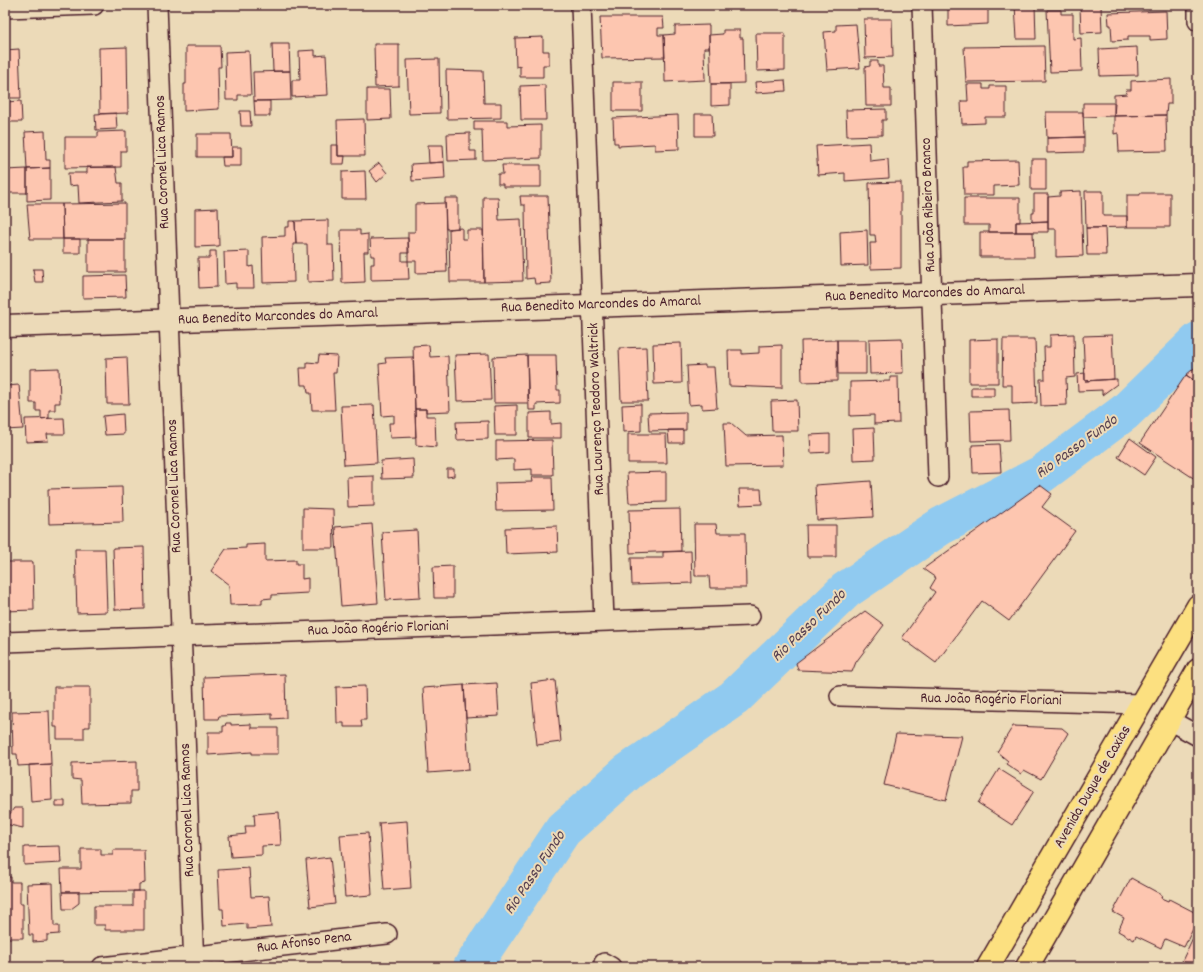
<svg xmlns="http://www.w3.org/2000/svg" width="1203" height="972" font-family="Dekko,sans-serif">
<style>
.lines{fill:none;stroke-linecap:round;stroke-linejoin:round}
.river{stroke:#90caf0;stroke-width:38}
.building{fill:#fdc6b0;stroke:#4a1f2b}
.street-casing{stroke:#4a1f2b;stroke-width:22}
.secondary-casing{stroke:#4a1f2b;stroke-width:25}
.primary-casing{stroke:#4a1f2b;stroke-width:25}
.street{stroke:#ecdab8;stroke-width:19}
.secondary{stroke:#ecdab8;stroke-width:22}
.primary{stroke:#fce080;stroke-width:22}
.labels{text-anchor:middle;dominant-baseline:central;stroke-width:4;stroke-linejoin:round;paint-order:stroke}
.street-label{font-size:15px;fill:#4a1f2b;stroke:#ecdab8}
.water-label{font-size:16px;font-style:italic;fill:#584152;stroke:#ecdab8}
</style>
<rect width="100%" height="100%" fill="#ecdab8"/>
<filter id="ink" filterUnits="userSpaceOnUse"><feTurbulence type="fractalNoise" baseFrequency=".025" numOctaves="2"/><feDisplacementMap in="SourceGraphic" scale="8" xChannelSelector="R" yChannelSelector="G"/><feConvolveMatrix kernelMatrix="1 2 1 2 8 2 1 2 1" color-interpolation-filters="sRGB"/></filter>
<g filter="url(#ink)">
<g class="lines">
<path class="river" d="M472 967 563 830 628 772 734 698 846 590 941 526 1042 474 1125 412 1198 341"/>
</g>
<path class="building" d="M1015 5H1035L1036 39H1017Z
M988 6V24L948 26V8Z
M1101 6 1102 32 1081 33 1080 7Z
M1047 10H1061V14H1073V39L1081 38 1082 71 1050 72Z
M1166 11 1167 39 1150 40V36H1128V40L1112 41 1111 25H1109L1108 13Z
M600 17H663L664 28H658V35H664L665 57 602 58Z
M864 19H892L893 57 865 58Z
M856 24 860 68 827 70 824 32 836 31V25Z
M709 25V48H704L705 80 665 82 664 35 675 34V26Z
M723 30H740V38H743L744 83 711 84 709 35 723 34Z
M756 33H785V70L757 71Z
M543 37V51H549V65H543V77H520V66L516 67 515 38Z
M272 44H289L290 71H273Z
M374 44H399V86L375 87Z
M186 46H220L221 67H218L219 109 184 111V84H186Z
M1044 46 1045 81 966 82 964 47Z
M127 47 128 113 100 114 99 48Z
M1137 47 1138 75 1100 76 1099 49Z
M19 49 21 98H5V50Z
M315 50V56L326 55 328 95 292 97V80H300L299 51Z
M249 51 251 95H238V100H226L225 52Z
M439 59 440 113 409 114 407 60Z
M870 61H878V66H883L884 88H891V106H866L865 67 870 66Z
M446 70 483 71 484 103H501V118L447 119Z
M290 71 291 100 254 101 253 72Z
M1171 79V104H1167L1166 115 1114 116V95L1127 94 1126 90H1131V81Z
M785 80 786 91 756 93 755 82Z
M613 82H642V111H613Z
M711 84H730V105L711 106Z
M967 84H983V89H990V86H1006V117H985V123L962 124 961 101H968Z
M545 85 546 120H521L520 86Z
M367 89H390L391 119 367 120Z
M21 101 22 122H6L5 102Z
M254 101H270V116H255Z
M1083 103H1115L1114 116 1083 117Z
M886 109V120H882V135L847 136 846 110Z
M240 111H250L251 126H241Z
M1046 112H1083L1084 137 1047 138Z
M116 113 117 129 96 130 95 114Z
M695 114H712L713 136H695Z
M678 115 679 149 655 150V144L618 146V143H614L613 118Z
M1166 115 1167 151 1119 152 1118 133 1114 134V116Z
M364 119 365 156H338L337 120Z
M474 121H507V126L541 125V158L483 160 482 130H474Z
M45 131 46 160H50V168L27 169 25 132Z
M126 131V151H121V167L65 168V137H98V132Z
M470 133V151H476V160L448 161 447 134Z
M197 134H231L232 157H197Z
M1084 137V152L1047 153V138Z
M869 143 870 161 888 159 889 178 845 181V173L818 175 816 146Z
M331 145H338V156H345L344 164H331Z
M428 145H443L444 162 429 163Z
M232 147H241V166H223L222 157H232Z
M1031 159H1046V190H1031Z
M1018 160 1019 185 994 186V195H964L963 167H967V161Z
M444 162 445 179 412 181 411 164Z
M379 163 387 173 377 182 369 171Z
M502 165H541V187H503V184H498V174H503Z
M87 167H116L118 183H122V201L79 203 78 185 69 186 68 173H87Z
M50 168V200L27 201V169Z
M27 169V193H5V170Z
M365 171 366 199H342V172Z
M901 182V268L871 269 870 243H876L875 235H870L869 183Z
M1081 191 1083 256 1056 257V229H1048V197L1060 196V192Z
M1085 191H1103V216H1127V227L1086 228Z
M1140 193H1170V227H1127V195H1140Z
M1034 194H1048V221L1032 222V213H1034Z
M520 196H548L551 283 535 284 534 278 526 279 525 205H521Z
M483 197H498L499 220 521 219 523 281 484 282Z
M445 198H458V228L446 229Z
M964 198H1020V222H1016V232H989V225H964Z
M125 203V239H63L62 204Z
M445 203 447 272 416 273V261H408V232H415V204Z
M27 204H62L63 239H30Z
M218 208 219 246 195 247V209Z
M328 220V245H333L334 281 308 282 307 244H296L295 221Z
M289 221H295L296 244H293L294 282 263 283 262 237 285 236V227H289Z
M1048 221V232H1016V222Z
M462 228V239H467V230H483L484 282H450L449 229Z
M1086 228H1105L1106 255H1087Z
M341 230H360V235L368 234V252H364L365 282 342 283Z
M867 230 868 265 841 266 840 232Z
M980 232H1033L1034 257H980Z
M408 238 409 253H402V261H408L409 279 371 280V264H374V256H371L370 239Z
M63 239H80V253H63Z
M88 239H125V272H88Z
M210 251H216L217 287 199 288 198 258H210Z
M249 251V267L253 266 254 288H236V283L225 284 224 252Z
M33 269H42L43 282H35Z
M125 275 126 297 83 298V276Z
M1074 334 1075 377 1066 378 1067 405 1041 406 1040 379H1045L1044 347H1050V335Z
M1112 335 1114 379 1085 381 1083 336Z
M902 338 903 373 870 374 869 339Z
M998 339V383H969V340Z
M1003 339H1035L1037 403 1012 404V385H1002Z
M837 340V381L802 382 801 341Z
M837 340H866V374H838Z
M681 343 682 383 654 384 653 344Z
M429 345 430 357 448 356 450 411 426 412V409H415L413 346Z
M782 345V388L729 386 728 350H742V354L759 353V346Z
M646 347 648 401H621L619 348Z
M489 354 491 400 457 401 455 355Z
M319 355 337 356 336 373H333L335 410H312L311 393H308L307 385H301L300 368H307V362L318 363Z
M527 355H556L557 390H560V403L536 404V410H529Z
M527 355 528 403H494L493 357Z
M127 357 129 404H107L106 358Z
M413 357 416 437 390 438 389 423H394V415L382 416 379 364 386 363 385 358Z
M705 365V367H714L717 408 702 409V404L689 405 687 366Z
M1198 365V383L1186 375Z
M59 368 60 403H55V410H49V418L41 419V411H36V403H30V369Z
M1085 373V381L1117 379V384L1102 395V390L1078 391 1077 374Z
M1186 375 1198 383V481L1140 443Z
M890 377H898L899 423 874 424V415L850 416V382L890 381Z
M19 385 23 429 5 430V386Z
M971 387H994V396H971Z
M797 400 798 431H772L771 401Z
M641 404V431L623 432 622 405Z
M374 405 377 463 344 465 341 406Z
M517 405V435H495L494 406Z
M415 409H426V416H435L436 447 416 445Z
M1009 410 1010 440 971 441 970 411Z
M551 412V424L561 423V438H529V413Z
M686 412V430L649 431 648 413Z
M123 414 124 434 105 435 103 416Z
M64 418 65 434H47L48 441 26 442 25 419Z
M488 421V439L457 440 456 422Z
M724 423H731L746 436 782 435 783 465 726 466Z
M874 428 875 459 853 460 852 429Z
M668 430H683V443H669Z
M628 434H666L667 463H628Z
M830 434V452L811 453 810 435Z
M1130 438 1156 457 1144 475 1118 457Z
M552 440 553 475H532V469L514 470V459L496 460V441Z
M999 444 1001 472 973 473 972 445Z
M413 459 414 478 382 479 381 461Z
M447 469H454V476L447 477Z
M666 472V502L629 503 627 473Z
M374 476V506L348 507 347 477Z
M532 477H552L553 510 496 511 495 483 533 482Z
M871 481 873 517 817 520 815 485Z
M1040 485 1052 494 1042 507 1075 531 1009 621 982 601 936 663 902 638 935 592 930 588 936 578 923 569Z
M122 487 123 522 49 524 48 489Z
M739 489H761L762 504 740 505Z
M303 508 333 509 334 548H303Z
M680 509 681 551 630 553 629 510Z
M372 524 378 603 341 606 335 527Z
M694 524H716L717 533H745L746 588H710L709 576H695Z
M806 525H836V557H807Z
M557 526 558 552 506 554 505 528Z
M417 530 420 598 386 600 382 532Z
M265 544V561L296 560V564H302V579L308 578V593L272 595V598L262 599V604L230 605 229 585 211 571 226 549 246 548V545Z
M144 547 145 609 115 610 113 548Z
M75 549H105L107 612 77 613Z
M691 551 692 583 632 585 631 558H663V552Z
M5 562H33L34 610 5 611Z
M453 566V598H434L433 567Z
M865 611 884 625 856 662 852 672 798 670 796 663Z
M285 674 286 718 272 719V714L219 716 218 719H205L204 677Z
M555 680 561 742 537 745 531 683Z
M497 683 499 716 466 718 464 685Z
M464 685 469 770 428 773 423 688Z
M365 686 366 720H361L362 727H344V723H337L336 687Z
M54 687H90V727H84V739H57V727H54Z
M49 711 51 764 18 766 17 754H13L12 712Z
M5 714H8L9 755 5 754Z
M226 723H231V725L251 724V728H278V754H252V752L208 755V732H223V726H225Z
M1013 726 1062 728 1068 733 1041 779 1024 770 1021 774 1006 764 1008 761 997 752Z
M896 734 962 736 946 800 884 785Z
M137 761V791H131V803L82 804 81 780 72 779V763Z
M51 764 52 800 31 802 29 765Z
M999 769 1034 791 1012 825 978 803Z
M56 801H65V807H56Z
M14 808H23V828L5 824V821Z
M279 812 281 845 262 846V855L231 857 229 836 246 834 245 826H255L254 814Z
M407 821 411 888 384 890 379 823Z
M368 833 372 895 345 897 340 835Z
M60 846 61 863 24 865V847Z
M81 849H101V855H113V850H144L145 883 139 884V891L62 892 61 869H81Z
M330 857 335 904 310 907 306 860Z
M249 868 251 897 269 896 271 927 247 929V924L224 926 223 909H220L218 870Z
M5 877H11V882H20V904H23V938H5Z
M1131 878 1162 895 1161 898 1168 901 1169 899 1198 914V919L1184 947 1165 939 1161 948 1136 936 1134 940 1118 931 1124 918 1113 912Z
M53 883 54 926H59V934L47 935V941L33 942V935H29L27 884Z
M133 891H144V930H105V925H94V906H133Z
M62 892H79V903L71 909H63Z
M1198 927V967H1195L1182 961Z"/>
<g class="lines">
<g class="street-casing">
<path id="street" d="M157 5 194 967
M581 5 604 621
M922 5 938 477
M1198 5V21
M5 8 94 5
M5 642 750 616
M840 696 1142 704
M1169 720 1198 736
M604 963 611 967
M102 967 387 934"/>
</g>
<g class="secondary-casing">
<path id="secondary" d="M5 326 1198 285"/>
</g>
<g class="primary-casing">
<path id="primary" d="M988 967 1198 606
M1027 967 1198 670"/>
</g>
<use href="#street" class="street"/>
<use href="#secondary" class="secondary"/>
<use href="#primary" class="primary"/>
</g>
</g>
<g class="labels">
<g class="street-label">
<text transform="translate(163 162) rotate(-92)">Rua Coronel Lica Ramos</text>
<text transform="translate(929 205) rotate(-92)">Rua João Ribeiro Branco</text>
<text transform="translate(925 294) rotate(-2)">Rua Benedito Marcondes do Amaral</text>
<text transform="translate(601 305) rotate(-2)">Rua Benedito Marcondes do Amaral</text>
<text transform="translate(278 317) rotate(-2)">Rua Benedito Marcondes do Amaral</text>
<text transform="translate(597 409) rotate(-92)">Rua Lourenço Teodoro Waltrick</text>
<text transform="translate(175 486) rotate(-92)">Rua Coronel Lica Ramos</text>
<text transform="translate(378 629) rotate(-2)">Rua João Rogério Floriani</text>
<text transform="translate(991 700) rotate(1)">Rua João Rogério Floriani</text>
<text transform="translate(1093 787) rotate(-60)">Avenida Duque de Caxias</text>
<text transform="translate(188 810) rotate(-92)">Rua Coronel Lica Ramos</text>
<text transform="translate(304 943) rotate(-7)">Rua Afonso Pena</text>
</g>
<g class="water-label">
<text transform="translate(1077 447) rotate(-36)">Rio Passo Fundo</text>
<text transform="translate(809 626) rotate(-44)">Rio Passo Fundo</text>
<text transform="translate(535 873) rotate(-56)">Rio Passo Fundo</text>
</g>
</g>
<rect width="1203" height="972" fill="none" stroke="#ecdab8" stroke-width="20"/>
<rect x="10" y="10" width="1183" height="952" fill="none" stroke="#4a1f2b" stroke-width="1.5" filter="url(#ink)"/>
</svg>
